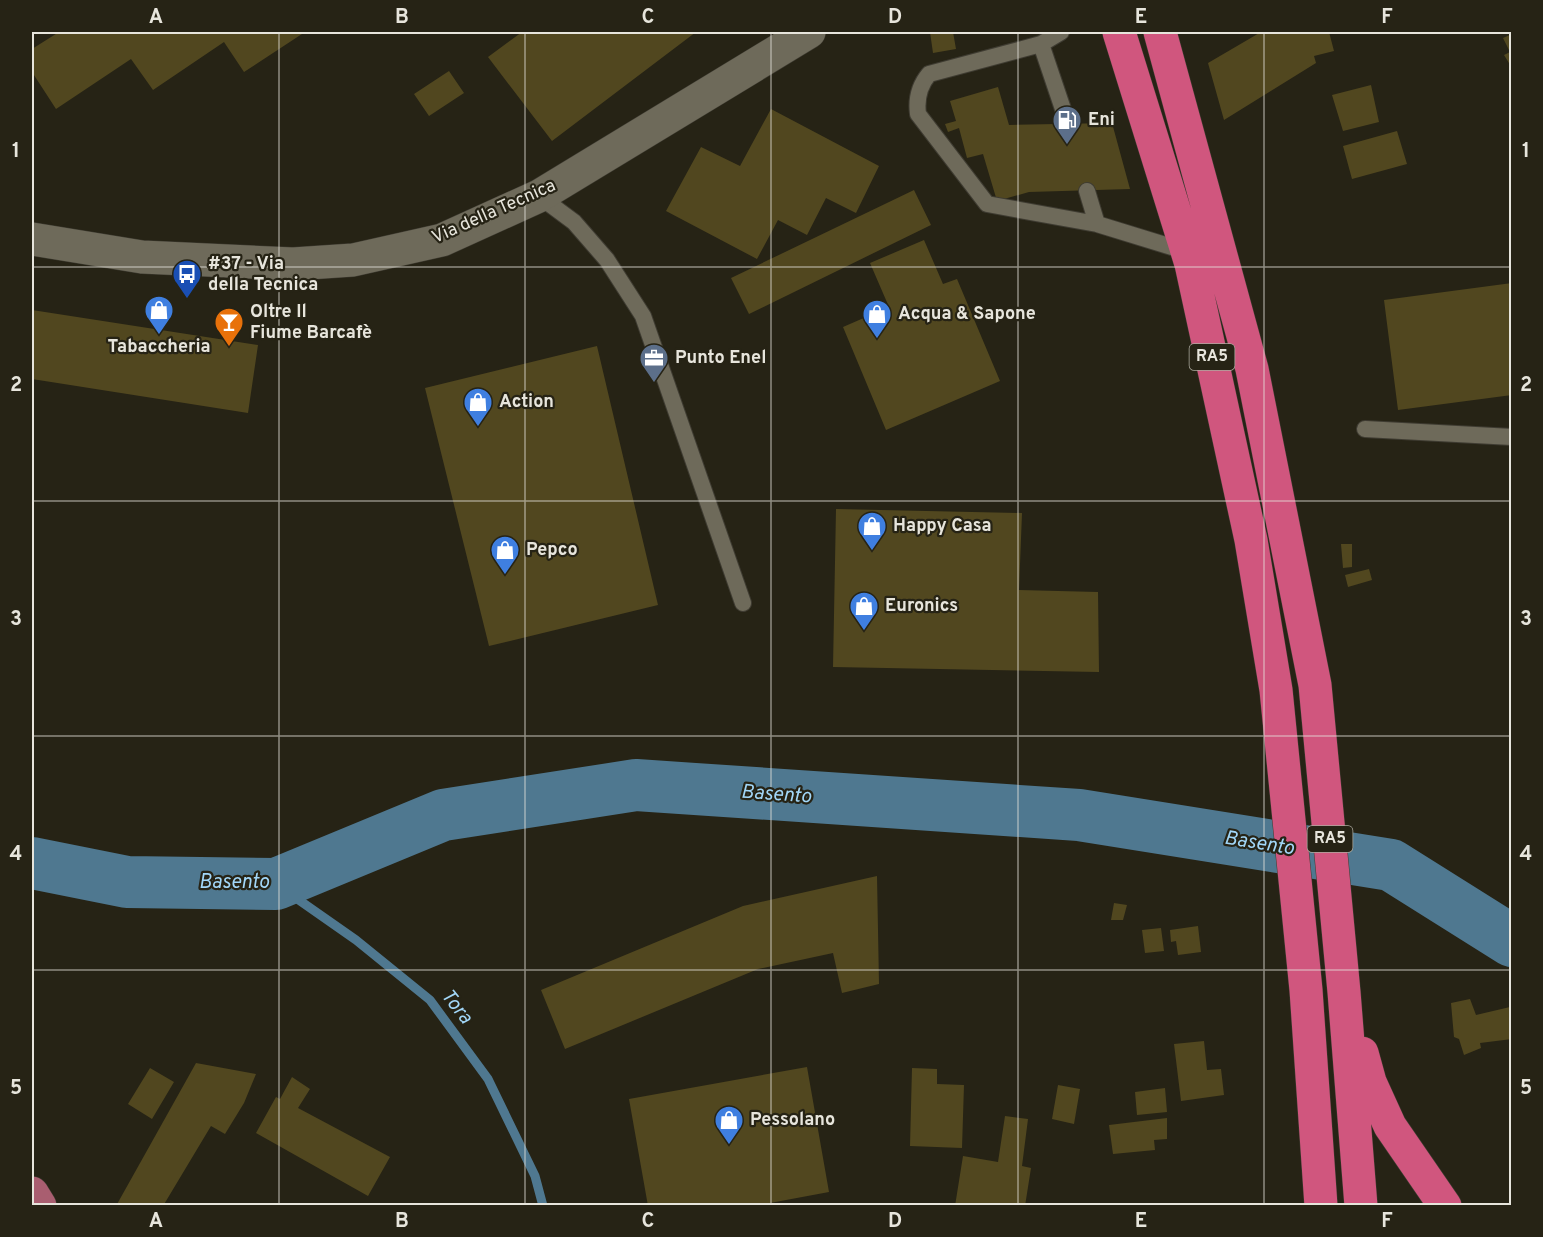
<svg xmlns="http://www.w3.org/2000/svg" width="1543" height="1237" font-family="Overpass,sans-serif">
<style>
.lines{fill:none;stroke-linecap:round;stroke-linejoin:round}
.stream{stroke:#4f7890;stroke-width:9}
.river{stroke:#4f7890;stroke-width:52}
.building{fill:#51471f}
.service-casing{stroke:#3f3c32;stroke-width:18}
.minor-casing{stroke:#3f3c32;stroke-width:34}
.primary-casing{stroke:#3f3c32;stroke-width:34}
.motorway-casing{stroke:#3f3c32;stroke-width:34}
.service{stroke:#6e6a5a;stroke-width:16}
.minor{stroke:#6e6a5a;stroke-width:33}
.primary{stroke:#a95e70;stroke-width:33}
.motorway{stroke:#d0567e;stroke-width:33}
.grid{fill:none;stroke:#e7e5dc;stroke-width:1.5;stroke-opacity:0.55}
.labels{text-anchor:middle;dominant-baseline:central;stroke-width:4.5;stroke-linejoin:round;paint-order:stroke}
.shield{fill:#262315;stroke:#adaba0;stroke-width:1.5}
.shield-label{font-size:16px;font-weight:bold;fill:#e7e5dc}
.poi-label{font-size:18px;font-weight:bold;fill:#e7e5dc;stroke:#262315;text-anchor:start}
.street-label{font-size:18px;fill:#e7e5dc;stroke:#262315}
.water-label{font-size:20px;font-style:italic;fill:#a2d7f8;stroke:#262315}
.neatline{fill:none;stroke:#e7e5dc;stroke-width:2}
.grid-label{font-size:20px;text-anchor:middle;font-weight:bold;fill:#e7e5dc}
</style>
<rect width="100%" height="100%" fill="#262315"/>
<g class="lines">
<path class="stream" d="M276 884 356 940 430 1000 488 1079 535 1176 543 1206"/>
<path class="river" d="M32 863 127 882 276 884 443 815 636 785 1079 815 1391 865 1512 941"/>
</g>
<path class="building" d="M59 32H305L244 72 224 42 153 90 131 59 56 109 32 72V49Z
M522 32H696L552 141 488 57Z
M930 32H953L956 49 933 53Z
M1261 32H1329L1334 51 1314 56 1316 63 1224 120 1208 63Z
M1512 34V68L1504 55 1510 52 1503 38Z
M449 71 464 93 429 116 414 94Z
M1371 85 1379 122 1343 131 1332 95Z
M998 87 1009 125 1112 123 1130 189 1029 192 997 201 983 154 967 158 959 128 948 132 945 124 956 121 950 101Z
M771 109 879 166 856 213 826 198 807 235 778 220 757 259 666 211 701 147 740 166Z
M1397 131 1407 164 1352 179 1343 146Z
M914 190 931 225 749 314 731 278Z
M924 240 943 284 957 279 1000 381 886 430 843 327 889 307 870 263Z
M1512 283V395L1398 410 1384 300Z
M32 310 258 345 248 413 32 379Z
M597 346 658 605 489 646 425 388Z
M836 509 1022 513 1019 590 1098 592 1099 672 833 667Z
M1341 544H1352V567L1343 568Z
M1369 569 1372 580 1348 587 1345 575Z
M877 876 879 984 842 993 833 953 758 969 565 1049 541 990 743 906Z
M1114 903 1127 905 1123 920H1111Z
M1198 926 1201 952 1178 955 1176 941 1171 942 1170 930Z
M1161 928 1164 951 1145 953 1142 930Z
M1470 999 1476 1015 1510 1007 1512 1039 1480 1043 1481 1048 1464 1055 1459 1039 1454 1037 1451 1003Z
M1204 1041 1207 1070 1221 1069 1224 1095 1181 1101 1174 1044Z
M196 1063 256 1074 244 1103 225 1134 211 1126 163 1206H116Z
M807 1067 829 1192 754 1206H648L629 1099Z
M150 1068 174 1082 152 1119 128 1104Z
M912 1068 937 1069V1084L964 1085 962 1148 910 1146Z
M292 1077 310 1089 298 1108 390 1157 368 1196 256 1133 276 1097 280 1099Z
M1058 1085 1080 1089 1074 1124 1052 1119Z
M1165 1088 1167 1112 1137 1115 1135 1092Z
M1005 1116 1028 1119 1022 1166 1031 1168 1025 1206H955L963 1156 998 1162Z
M1167 1118V1139L1154 1140 1155 1150 1113 1154 1109 1125Z"/>
<g class="lines">
<g class="service-casing">
<path id="service" d="M1061 32 1041 44 1068 124
M1041 44 929 74C919 86 916 99 918 114L987 204 1097 224
M1087 191 1097 224 1188 252
M539 196 574 222 607 260 643 316 743 603
M1365 429 1512 437"/>
</g>
<g class="minor-casing">
<path id="minor" d="M32 239 142 257 293 264 353 260 442 240 539 196 809 32"/>
</g>
<g class="primary-casing">
<path id="primary" d="M32 1193 40 1206"/>
</g>
<g class="motorway-casing">
<path id="motorway" d="M1119 32 1191 264 1251 540 1276 690 1306 990 1321 1206
M1160 32 1252 369 1315 685 1344 992 1361 1206
M1362 1053 1370 1082 1390 1126 1445 1206"/>
</g>
<use href="#service" class="service"/>
<use href="#minor" class="minor"/>
<use href="#primary" class="primary"/>
<use href="#motorway" class="motorway"/>
</g>
<path class="grid" d="M279 32V1206M525 32V1206M771 32V1206M1018 32V1206M1264 32V1206M32 267H1512M32 501H1512M32 736H1512M32 970H1512"/>
<defs>
<g id="fuel-pin" transform="scale(1.5)"><path d="M0 17L-7.5 6A9.5 9.5 0 1 1 7.5 6Z" fill="#5c6f8a" stroke="#262315"/><path d="M-5.5-6h7V0h2V4h1.3V-2.5L3-4.5l.8-.8L6-3V5H2.5V1h-1V6h-7ZM-4.2-4.7v3.2H.2V-4.7Z" fill="#fff"/></g>
<g id="bus-pin" transform="scale(1.5)"><path d="M0 17L-7.5 6A9.5 9.5 0 1 1 7.5 6Z" fill="#1a4fb4" stroke="#262315"/><path d="M-5-6H5V4H4V6H2V4H-2V6H-4V4H-5ZM-3.5-4V0h7V-4ZM-3.5 1.2v1.5H-2V1.2ZM2 1.2v1.5H3.5V1.2Z" fill="#fff"/></g>
<g id="shop-pin" transform="scale(1.5)"><path d="M0 17L-7.5 6A9.5 9.5 0 1 1 7.5 6Z" fill="#3f7fe0" stroke="#262315"/><path d="M-5-2.5h2.3a2.7 3.5 0 0 1 5.4 0H5L5.5 6h-11ZM-1.5-2.5h3a1.5 2.3 0 0 0-3 0Z" fill="#fff"/></g>
<g id="bar-pin" transform="scale(1.5)"><path d="M0 17L-7.5 6A9.5 9.5 0 1 1 7.5 6Z" fill="#e8710a" stroke="#262315"/><path d="M-6-5H6L.8 .8V4.5H3.5V6h-7V4.5H-.8V.8Z" fill="#fff"/></g>
<g id="office-pin" transform="scale(1.5)"><path d="M0 17L-7.5 6A9.5 9.5 0 1 1 7.5 6Z" fill="#5c6f8a" stroke="#262315"/><path d="M-6-3h4V-5.5h4V-3h4V5H-6ZM-1-4.5V-3h2v-1.5ZM-6 0V1H6V0Z" fill="#fff"/></g>
</defs>
<g fill-rule="evenodd">
<use href="#fuel-pin" x="1067" y="120"/>
<use href="#bus-pin" x="187" y="274"/>
<use href="#shop-pin" x="159" y="310"/>
<use href="#shop-pin" x="877" y="314"/>
<use href="#bar-pin" x="229" y="322"/>
<use href="#office-pin" x="654" y="358"/>
<use href="#shop-pin" x="478" y="402"/>
<use href="#shop-pin" x="872" y="526"/>
<use href="#shop-pin" x="505" y="550"/>
<use href="#shop-pin" x="864" y="606"/>
<use href="#shop-pin" x="729" y="1120"/>
</g>
<g class="labels">
<g class="shield">
<rect x="1189.5" y="344" width="45" height="26" rx="4.5"/>
<rect x="1307.5" y="826" width="45" height="26" rx="4.5"/>
</g>
<g class="shield-label">
<text x="1212" y="357">RA5</text>
<text x="1330" y="839">RA5</text>
</g>
<g class="poi-label">
<text x="1088" y="120">Eni</text>
<text x="208" y="264">#37 - Via<tspan x="208" dy="21">della Tecnica</tspan></text>
<text x="250" y="312">Oltre Il<tspan x="250" dy="21">Fiume Barcafè</tspan></text>
<text x="898" y="314">Acqua &amp; Sapone</text>
<text x="159" y="347" text-anchor="middle">Tabaccheria</text>
<text x="675" y="358">Punto Enel</text>
<text x="499" y="402">Action</text>
<text x="893" y="526">Happy Casa</text>
<text x="526" y="550">Pepco</text>
<text x="885" y="606">Euronics</text>
<text x="750" y="1120">Pessolano</text>
</g>
<g class="street-label">
<text transform="translate(494 212) rotate(-24)">Via della Tecnica</text>
</g>
<g class="water-label">
<text transform="translate(776 795) rotate(4)">Basento</text>
<text transform="translate(1259 844) rotate(9)">Basento</text>
<text x="234" y="883">Basento</text>
<text transform="translate(456 1007) rotate(52)">Tora</text>
</g>
</g>
<rect width="1543" height="1237" fill="none" stroke="#262315" stroke-width="66"/>
<rect x="33" y="33" width="1477" height="1171" class="neatline"/>
<g class="grid-label">
<text x="156" y="23">A</text>
<text x="402" y="23">B</text>
<text x="648" y="23">C</text>
<text x="895" y="23">D</text>
<text x="1141" y="23">E</text>
<text x="1387" y="23">F</text>
<text x="16" y="157">1</text>
<text x="1526" y="157">1</text>
<text x="16" y="391">2</text>
<text x="1526" y="391">2</text>
<text x="16" y="625">3</text>
<text x="1526" y="625">3</text>
<text x="16" y="860">4</text>
<text x="1526" y="860">4</text>
<text x="16" y="1094">5</text>
<text x="1526" y="1094">5</text>
<text x="156" y="1227">A</text>
<text x="402" y="1227">B</text>
<text x="648" y="1227">C</text>
<text x="895" y="1227">D</text>
<text x="1141" y="1227">E</text>
<text x="1387" y="1227">F</text>
</g>
</svg>
